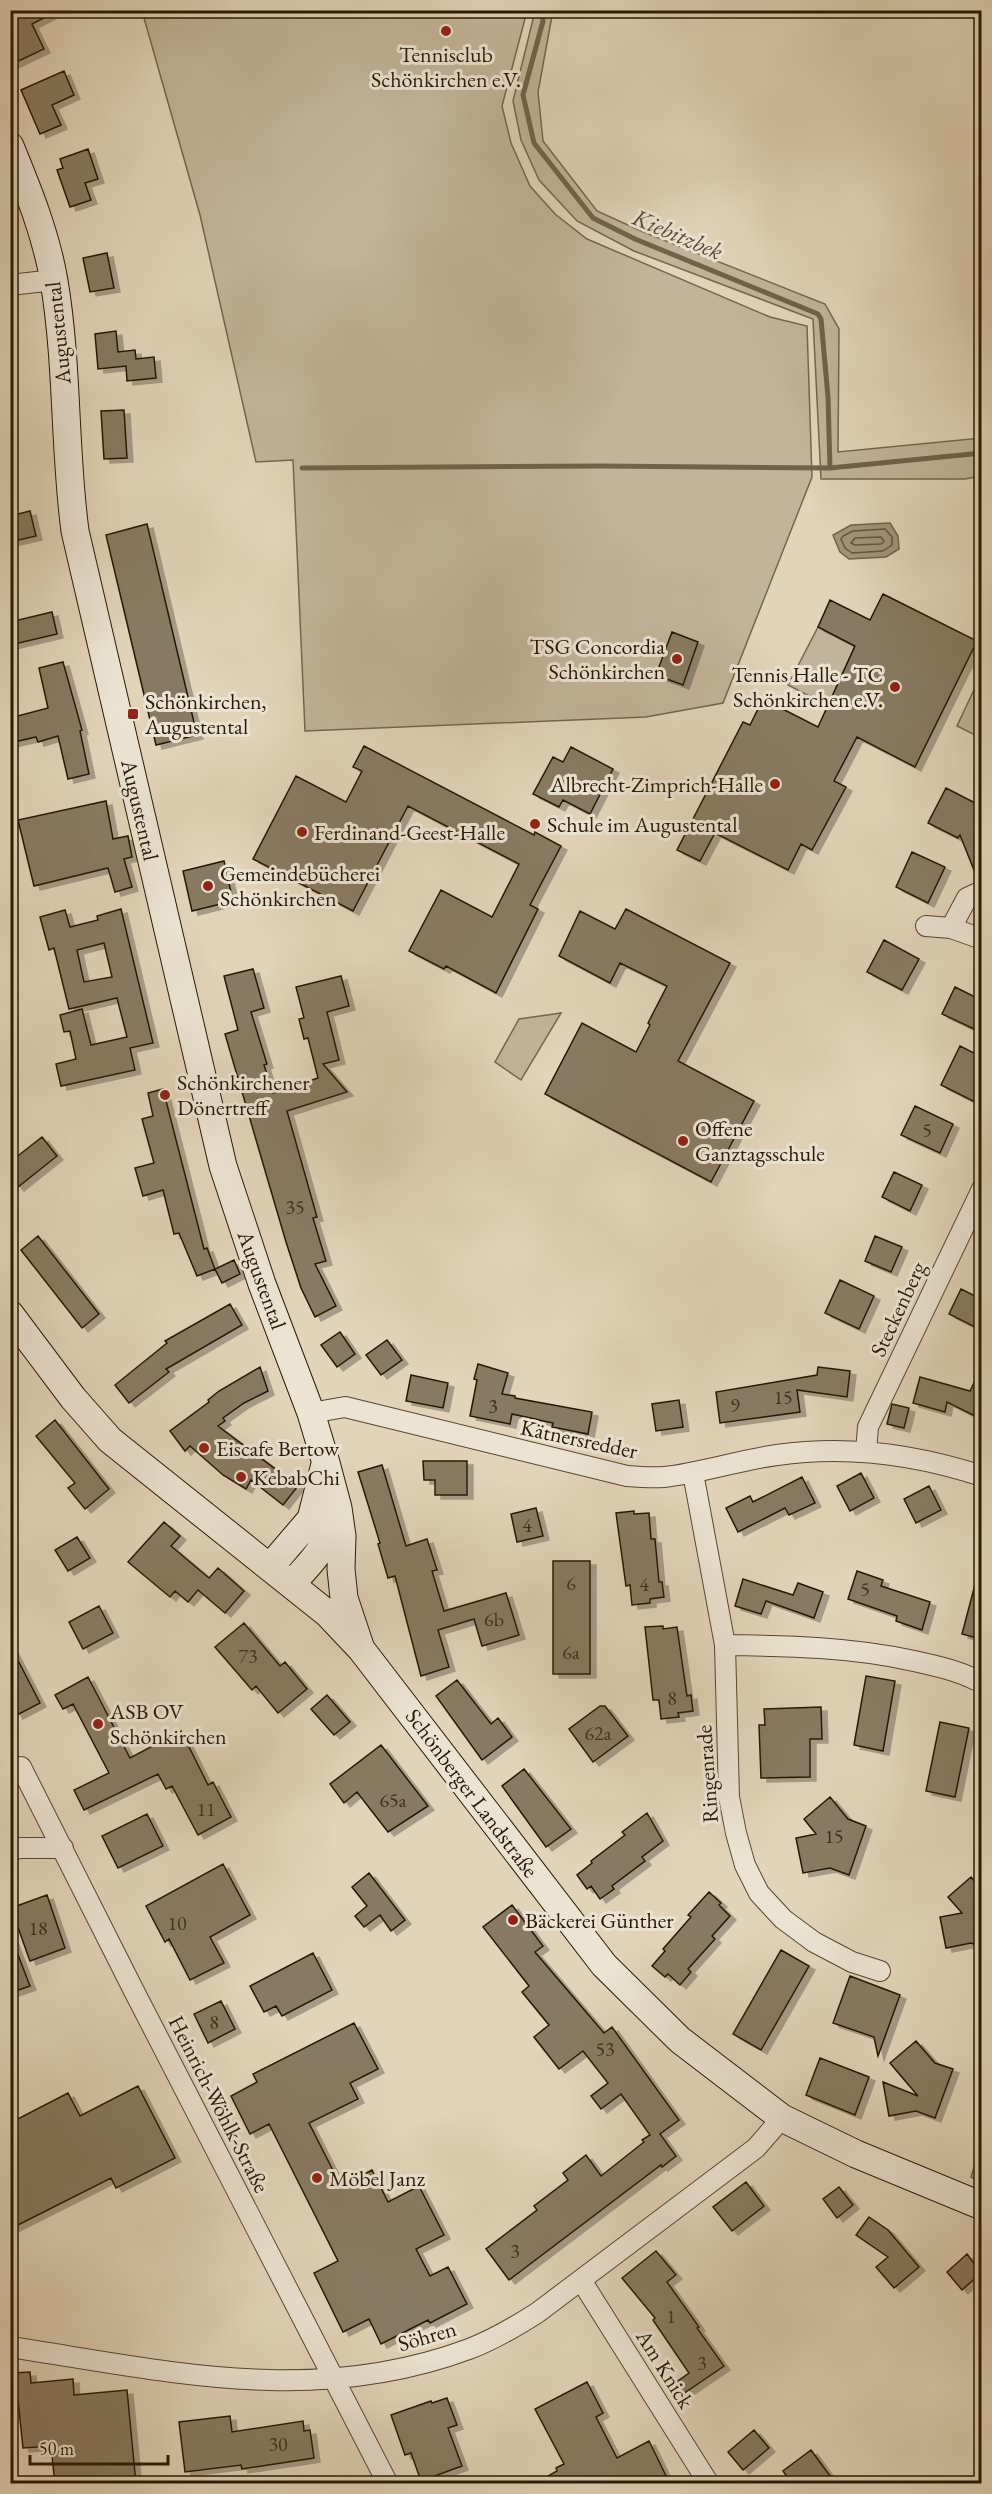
<svg xmlns="http://www.w3.org/2000/svg" width="992" height="2494" font-family="'EB Garamond',serif">
<style>
.green{fill:#c2b49a;stroke:#74664f;stroke-width:1.5}
.water{fill:#a2947b;stroke:#71624b;stroke-width:1.5}
.lines{fill:none;stroke-linecap:round;stroke-linejoin:round}
.shore{stroke:#645640;stroke-width:1.5}
.stream{stroke:#71624b;stroke-width:5}
.building{fill:#887a62;stroke:#271804;stroke-width:1.5;fill-rule:evenodd;filter:url(#shadow)}
.street-casing{stroke:#564731;stroke-width:22}
.secondary-casing{stroke:#271804;stroke-width:29}
.street{stroke:#ece3d2;stroke-width:20}
.secondary{stroke:#ece3d2;stroke-width:27}
.poi-dot{fill:#8f2418;stroke:#ece3d2;stroke-width:2}
.labels{text-anchor:middle;dominant-baseline:central;stroke-width:6;stroke-linejoin:round;paint-order:stroke}
.number-label{font-size:20px;fill:#3f301c}
.poi-label{font-size:22px;fill:#271804;stroke:#ece3d2;text-anchor:start}
.street-label{font-size:22px;fill:#271804;stroke:#ece3d2}
.water-label{font-size:24px;font-style:italic;fill:#584a34;stroke:#ece3d2}
</style>
<defs>
<filter id="shadow"><feDropShadow dx="6" dy="4" stdDeviation="0" flood-color="#0004"/></filter>
</defs>
<rect width="100%" height="100%" fill="#e2d4b9"/>
<filter id="stains"><feTurbulence type="fractalNoise" baseFrequency=".00333" numOctaves="4"/><feColorMatrix values="0 0 0 0 .2 0 0 0 0 .09 0 0 0 0 .02 0 0 0 .5 -.17"/></filter>
<radialGradient id="worn" r=".72"><stop offset=".6" stop-color="#630" stop-opacity="0"/><stop offset="1" stop-color="#630" stop-opacity=".3"/></radialGradient>
<path class="green" d="M142 11H527L502 106 511 143 530 186 555 214 587 239 770 317 807 326 812 477 723 703 646 717 305 731 293 460 256 462 200 215Z
M535 11H551L552 16 538 92 543 141 597 211 641 231 825 304 839 329 838 452 981 438V476L965 479H821L813 319 634 251 577 221 539 180 521 140 513 101Z
M818 627 855 646 828 706 788 685Z
M981 675V738L957 726Z
M561 1013 521 1080 495 1062 519 1019Z
M981 2144 982 2182H981L971 2177Z"/>
<path class="water" d="M890 523 898 536 899 549 886 557 849 559 840 552 833 535 851 525Z"/>
<g class="lines">
<path class="shore" d="M885 529 892 537V545L883 551 852 553 845 548 841 539 843 536 853 531Z
M881 537 884 541 881 544 855 545 851 543 855 538Z"/>
<path class="stream" d="M542 10 543 21 523 95 534 143 593 218 635 239 818 314 821 319 828 397 830 468
M302 468 601 466 830 468 982 453"/>
</g>
<path class="building" d="M10 10H59L32 24 44 49 10 65Z
M64 71 74 95 52 105 61 125 40 134 21 90Z
M88 149 98 179 85 183 91 200 70 207 57 170 63 168 60 159Z
M107 253 114 288 90 292 83 258Z
M116 331 118 352 135 350 136 359 154 357 156 378 127 381 126 366 98 369 95 334Z
M124 410 127 458 104 459 101 411Z
M30 511 36 536 10 542V516Z
M147 524 197 735 156 745 106 535Z
M883 594 977 641 915 767 857 737 834 781 846 787 812 850 801 844 788 870 715 833 700 861 677 850 743 722 750 725 763 699 818 727 855 646 818 627 830 600 870 620Z
M52 612 57 634 10 645V622Z
M672 632 698 642 683 685 656 675Z
M63 662 82 730 80 731 89 774 68 779 58 736 38 742 36 737 10 743V718L48 708 39 668Z
M364 746 534 835 535 832 561 846 530 905 538 909 496 993 446 966 444 969 409 951 441 890 492 917 519 864 408 806 353 911 253 859 296 776 346 802 362 771 353 767Z
M571 747 613 769 590 814 563 800 559 807 533 794 553 757 563 762Z
M946 788 981 806V879L978 880 960 835 958 838 928 823Z
M106 801 113 839 128 836 132 857 124 859 132 887 115 892 108 868 34 886 18 820Z
M912 852 945 867 928 903 896 887Z
M224 861 233 901 192 911 183 871Z
M121 909 153 1043 130 1048 135 1070 61 1086 56 1064 76 1059 70 1031 64 1032 60 1015 82 1009 91 1045 127 1037 117 998 69 1009 54 948 49 950 40 917 65 910 70 927 98 920 97 916ZM104 943 112 977 84 982 77 950Z
M626 909 730 963 678 1061 754 1101 711 1182 545 1094 582 1023 636 1052 650 1025 648 1023 667 986 620 963 610 983 559 956 580 911 615 929Z
M884 940 919 959 902 990 867 972Z
M253 969 264 1008 251 1012 267 1064 264 1065 273 1093 318 1078 308 1038 304 1039 299 1019 304 1018 296 987 341 976 349 1006 327 1012 339 1060 323 1064 347 1092 287 1111 317 1217 313 1218 326 1261 315 1264 336 1306 315 1317 301 1288 286 1242 225 1034 238 1030 224 976Z
M955 987 981 1000V1015L974 1029 942 1014Z
M960 1046 980 1056 975 1067 981 1071V1105L941 1085Z
M163 1089 204 1249 207 1248 215 1269 197 1276 179 1233 174 1234 163 1190 143 1196 135 1168 154 1163 142 1119 153 1116 148 1093Z
M915 1106 953 1124 940 1153 901 1135Z
M42 1137 57 1156 18 1187 10 1178V1162Z
M894 1172 922 1185 910 1211 882 1197Z
M38 1236 99 1314 82 1328 21 1250Z
M875 1236 902 1247 891 1272 865 1261Z
M234 1260 240 1274 222 1283 215 1269Z
M840 1280 874 1296 859 1329 825 1313Z
M961 1289 981 1299V1330L949 1314Z
M230 1304 242 1325 166 1369 169 1372 129 1403 115 1385 167 1343 165 1341Z
M340 1332 355 1354 337 1367 321 1345Z
M387 1340 402 1360 381 1375 366 1355Z
M478 1364 508 1373 502 1394 515 1396V1398L592 1412 588 1434 552 1427 553 1423 512 1414 510 1424 470 1416 477 1380 474 1379Z
M260 1367 268 1391 244 1403 223 1418 225 1421 218 1426 298 1486 283 1505 251 1480 246 1489 223 1475 190 1446 185 1451 170 1431 209 1402 208 1400 219 1391Z
M818 1367 850 1371 847 1397 797 1390 800 1412 720 1423 716 1392 817 1375Z
M981 1368V1419L947 1402 945 1412 913 1403 920 1377 970 1391Z
M411 1375 448 1383 443 1408 406 1401Z
M679 1400 683 1427 656 1431 652 1404Z
M892 1404 909 1408 904 1428 887 1424Z
M55 1420 109 1489 85 1509 68 1488 75 1483 36 1436Z
M423 1461H467V1495H435V1480H424Z
M382 1465 406 1546 427 1539 437 1570 432 1571 444 1611 506 1593 519 1635 482 1646 474 1619 438 1630 449 1667 421 1676 395 1576 388 1578 378 1544 380 1543 358 1472Z
M861 1473 874 1498 850 1511 837 1486Z
M802 1477 815 1503 789 1515 785 1508 738 1532 726 1508 750 1496 753 1502Z
M929 1486 941 1510 916 1523 904 1499Z
M536 1508 543 1536 517 1542 511 1514Z
M634 1511V1514L649 1513 651 1539H655L659 1582H662L664 1597 650 1599V1603L632 1605 630 1585 626 1586 616 1513Z
M164 1522 180 1536 171 1546 209 1578 218 1568 244 1591 225 1613 198 1590 188 1602 175 1591 170 1597 128 1562Z
M77 1537 90 1558 68 1571 55 1550Z
M553 1561H590V1674H553Z
M857 1571 883 1580 881 1586 930 1602 922 1630 896 1621 897 1616 848 1599Z
M977 1577 981 1578V1639L962 1634Z
M743 1579 793 1595 798 1583 823 1592 814 1618 766 1601 761 1614 735 1606Z
M99 1606 113 1633 83 1649 69 1622Z
M244 1623 280 1666 285 1662 307 1689 278 1713 256 1686 252 1690 215 1647Z
M663 1626V1629L677 1627 687 1696 691 1695 693 1711 678 1713 679 1717 661 1719 659 1700H653L645 1627Z
M10 1645 40 1703 17 1715 10 1702Z
M866 1676 895 1681 883 1751 854 1745Z
M88 1677 130 1758 181 1731 208 1785 213 1782 231 1817 198 1835 172 1786 166 1789 158 1774 84 1810 74 1790 109 1773 73 1704 63 1709 55 1695Z
M457 1680 491 1724 498 1718 512 1737 482 1760 436 1696Z
M327 1695 350 1722 334 1735 311 1709Z
M600 1706H605L628 1736 593 1762 569 1729Z
M821 1707 822 1739H810V1777L761 1778 759 1725H765L764 1709Z
M940 1722 969 1728 955 1797 926 1791Z
M381 1745 428 1806 388 1832 357 1792 344 1803 330 1784Z
M524 1769 571 1829 546 1847 502 1786Z
M830 1797 848 1819 866 1826 849 1875 830 1868 803 1873 796 1838 816 1834 804 1819Z
M647 1813 663 1841 642 1857 645 1861 612 1886 614 1889 600 1899 591 1886 587 1889 577 1875 592 1863 591 1861 625 1835 622 1832Z
M147 1814 163 1846 118 1868 102 1836Z
M223 1864 250 1915 210 1937 224 1963 190 1980 169 1939 165 1942 146 1906Z
M369 1873 405 1920 391 1931 380 1915 364 1927 355 1916 367 1906 352 1887Z
M971 1877 981 1889V1947L971 1943 946 1948 940 1917 962 1913 948 1897Z
M709 1892 721 1903 719 1905 730 1916 712 1936 715 1939 688 1969 691 1972 680 1985 668 1974 665 1977 652 1966 665 1951 663 1949 691 1917 688 1915Z
M47 1895 65 1948 30 1961 11 1908Z
M512 1905 543 1946 535 1952 604 2033 612 2027 679 2120 660 2134 676 2156 662 2167 661 2165 509 2280 486 2249 537 2210 534 2206 568 2180 563 2173 586 2155 601 2176 644 2142 642 2140 650 2135 621 2094 601 2109 591 2096 608 2083 583 2051 559 2069 534 2037 549 2025 522 1992 529 1986 483 1927Z
M10 1939H12L30 1986 10 1993Z
M781 1950 809 1966 761 2050 733 2034Z
M313 1953 332 1990 282 2016 276 2006 264 2012 250 1986Z
M850 1976 900 1995 878 2056 874 2037 833 2023Z
M221 2001 235 2029 208 2043 194 2014Z
M354 2023 378 2069 350 2083 358 2099 309 2123 341 2186 372 2170 388 2202 419 2186 444 2235 416 2249 430 2276 448 2267 467 2304 430 2323 428 2320 381 2344 369 2319 343 2332 314 2273 338 2261 269 2124 250 2134 231 2096 257 2082 253 2074Z
M916 2041 935 2063 953 2069 935 2118 916 2111 889 2116 883 2082 918 2096 890 2063Z
M820 2058 869 2077 855 2115 806 2095Z
M138 2086 175 2158 116 2188 111 2178 10 2229V2123L68 2093 80 2116Z
M746 2182 764 2206 732 2231 713 2207Z
M839 2187 853 2205 837 2218 823 2199Z
M869 2217 888 2230 919 2267 894 2288 876 2267 888 2257 856 2235Z
M656 2251 676 2275 667 2282 699 2327 697 2328 724 2366 683 2394 675 2383 689 2373 653 2320 655 2318 622 2278Z
M967 2254 981 2273 962 2290 947 2272Z
M30 2372 31 2383 73 2379 74 2395 127 2390 136 2484H55L51 2446 23 2448 18 2400H13L11 2373Z
M587 2382 603 2413 596 2417 617 2458 649 2441 670 2484H534L557 2471 556 2468 564 2464 535 2409Z
M447 2398 457 2425 448 2428 462 2466 421 2481 411 2453 405 2455 391 2415 431 2401 432 2403Z
M230 2416 232 2432 303 2421 304 2431 310 2430 314 2458 242 2469 241 2465 185 2472 179 2422Z
M754 2430 769 2448 743 2470 728 2452Z
M811 2450 836 2484H792L783 2471Z"/>
<g class="lines">
<g class="street-casing">
<path id="street" d="M10 285 54 280
M926 926 951 928 982 939
M951 928 967 898 982 891
M311 1413 345 1407 627 1476C639 1477 652 1478 664 1477 702 1473 739 1460 777 1455 846 1445 915 1454 982 1476
M866 1451 868 1427 982 1189
M693 1473 725 1645 729 1797 736 1833 745 1865 759 1893 783 1919 814 1942 852 1962 880 1971
M725 1645C789 1646 852 1647 914 1661 936 1666 956 1670 976 1680
M10 1771 21 1767 134 1991 388 2484
M10 1851 19 1848H63
M581 2280 709 2484
M10 2347C168 2371 313 2407 469 2349 493 2340 515 2327 537 2313L756 2148 782 2118"/>
</g>
<g class="secondary-casing">
<path id="secondary" d="M10 146C28 190 46 234 54 281 68 364 64 449 75 531L223 1166 262 1284 311 1413 326 1463 338 1508 342 1536 341 1569 344 1598 361 1649
M10 1314 73 1398 110 1440 328 1614 361 1649 604 1965 680 2040 782 2118 856 2154 982 2206
M270 1567 311 1519 325 1464
M291 1584C316 1558 325 1548 336 1513"/>
</g>
<use href="#street" class="street"/>
<use href="#secondary" class="secondary"/>
</g>
<g class="poi-dot">
<circle cx="446" cy="31" r="6"/>
<circle cx="677" cy="659" r="6"/>
<circle cx="895" cy="687" r="6"/>
<rect x="127" y="708" width="12" height="12" rx="3"/>
<circle cx="775" cy="784" r="6"/>
<circle cx="535" cy="824" r="6"/>
<circle cx="302" cy="832" r="6"/>
<circle cx="208" cy="886" r="6"/>
<circle cx="165" cy="1095" r="6"/>
<circle cx="683" cy="1141" r="6"/>
<circle cx="204" cy="1448" r="6"/>
<circle cx="241" cy="1477" r="6"/>
<circle cx="98" cy="1724" r="6"/>
<circle cx="513" cy="1920" r="6"/>
<circle cx="317" cy="2178" r="6"/>
</g>
<g class="labels">
<g class="number-label">
<text x="927" y="1130">5</text>
<text x="295" y="1207">35</text>
<text x="783" y="1397">15</text>
<text x="735" y="1405">9</text>
<text x="493" y="1406">3</text>
<text x="527" y="1525">4</text>
<text x="571" y="1583">6</text>
<text x="644" y="1584">4</text>
<text x="865" y="1589">5</text>
<text x="494" y="1619">6b</text>
<text x="571" y="1652">6a</text>
<text x="248" y="1656">73</text>
<text x="672" y="1698">8</text>
<text x="598" y="1733">62a</text>
<text x="393" y="1800">65a</text>
<text x="206" y="1809">11</text>
<text x="834" y="1836">15</text>
<text x="177" y="1923">10</text>
<text x="38" y="1928">18</text>
<text x="214" y="2022">8</text>
<text x="605" y="2049">53</text>
<text x="515" y="2251">3</text>
<text x="671" y="2316">1</text>
<text x="702" y="2363">3</text>
<text x="278" y="2444">30</text>
</g>
<g class="poi-label">
<text x="446" y="54" text-anchor="middle">Tennisclub<tspan x="446" dy="25">Schönkirchen e.V.</tspan></text>
<text x="665" y="646" text-anchor="end">TSG Concordia<tspan x="665" dy="25">Schönkirchen</tspan></text>
<text x="883" y="674" text-anchor="end">Tennis Halle - TC<tspan x="883" dy="25">Schönkirchen e.V.</tspan></text>
<text x="145" y="701">Schönkirchen,<tspan x="145" dy="25">Augustental</tspan></text>
<text x="763" y="784" text-anchor="end">Albrecht-Zimprich-Halle</text>
<text x="547" y="824">Schule im Augustental</text>
<text x="314" y="832">Ferdinand-Geest-Halle</text>
<text x="220" y="873">Gemeindebücherei<tspan x="220" dy="25">Schönkirchen</tspan></text>
<text x="177" y="1082">Schönkirchener<tspan x="177" dy="25">Dönertreff</tspan></text>
<text x="695" y="1128">Offene<tspan x="695" dy="25">Ganztagsschule</tspan></text>
<text x="216" y="1448">Eiscafe Bertow</text>
<text x="253" y="1477">KebabChi</text>
<text x="110" y="1711">ASB OV<tspan x="110" dy="25">Schönkirchen</tspan></text>
<text x="525" y="1920">Bäckerei Günther</text>
<text x="329" y="2178">Möbel Janz</text>
</g>
<g class="street-label">
<text transform="translate(58 333) rotate(-96)">Augustental</text>
<text transform="translate(140 810) rotate(77)">Augustental</text>
<text transform="translate(262 1280) rotate(70)">Augustental</text>
<text transform="translate(898 1309) rotate(-65)">Steckenberg</text>
<text transform="translate(579 1439) rotate(12)">Kätnersredder</text>
<text transform="translate(707 1774) rotate(-94)">Ringenrade</text>
<text transform="translate(472 1793) rotate(53)">Schönberger Landstraße</text>
<text transform="translate(219 2104) rotate(63)">Heinrich-Wöhlk-Straße</text>
<text transform="translate(427 2336) rotate(-16)">Söhren</text>
<text transform="translate(665 2369) rotate(58)">Am Knick</text>
</g>
<g class="water-label">
<text transform="translate(678 234) rotate(23)">Kiebitzbek</text>
</g>
</g>
<rect width="992" height="2494" fill="none" stroke="#e2d4b9" stroke-width="36"/>
<rect x="12" y="12" width="968" height="2470" fill="none" stroke="#271804" stroke-width="3"/>
<rect x="18" y="18" width="956" height="2458" fill="none" stroke="#271804" stroke-width="1.5"/>
<path d="M30 2455v9h138v-9" fill="none" stroke="#271804" stroke-width="3"/>
<text x="39" y="2455" font-size="18" fill="#271804" stroke="#ece3d2" stroke-width="4.5" paint-order="stroke">50 m</text>
<rect width="100%" height="100%" filter="url(#stains)"/>
<rect width="100%" height="100%" fill="url(#worn)"/>
</svg>
